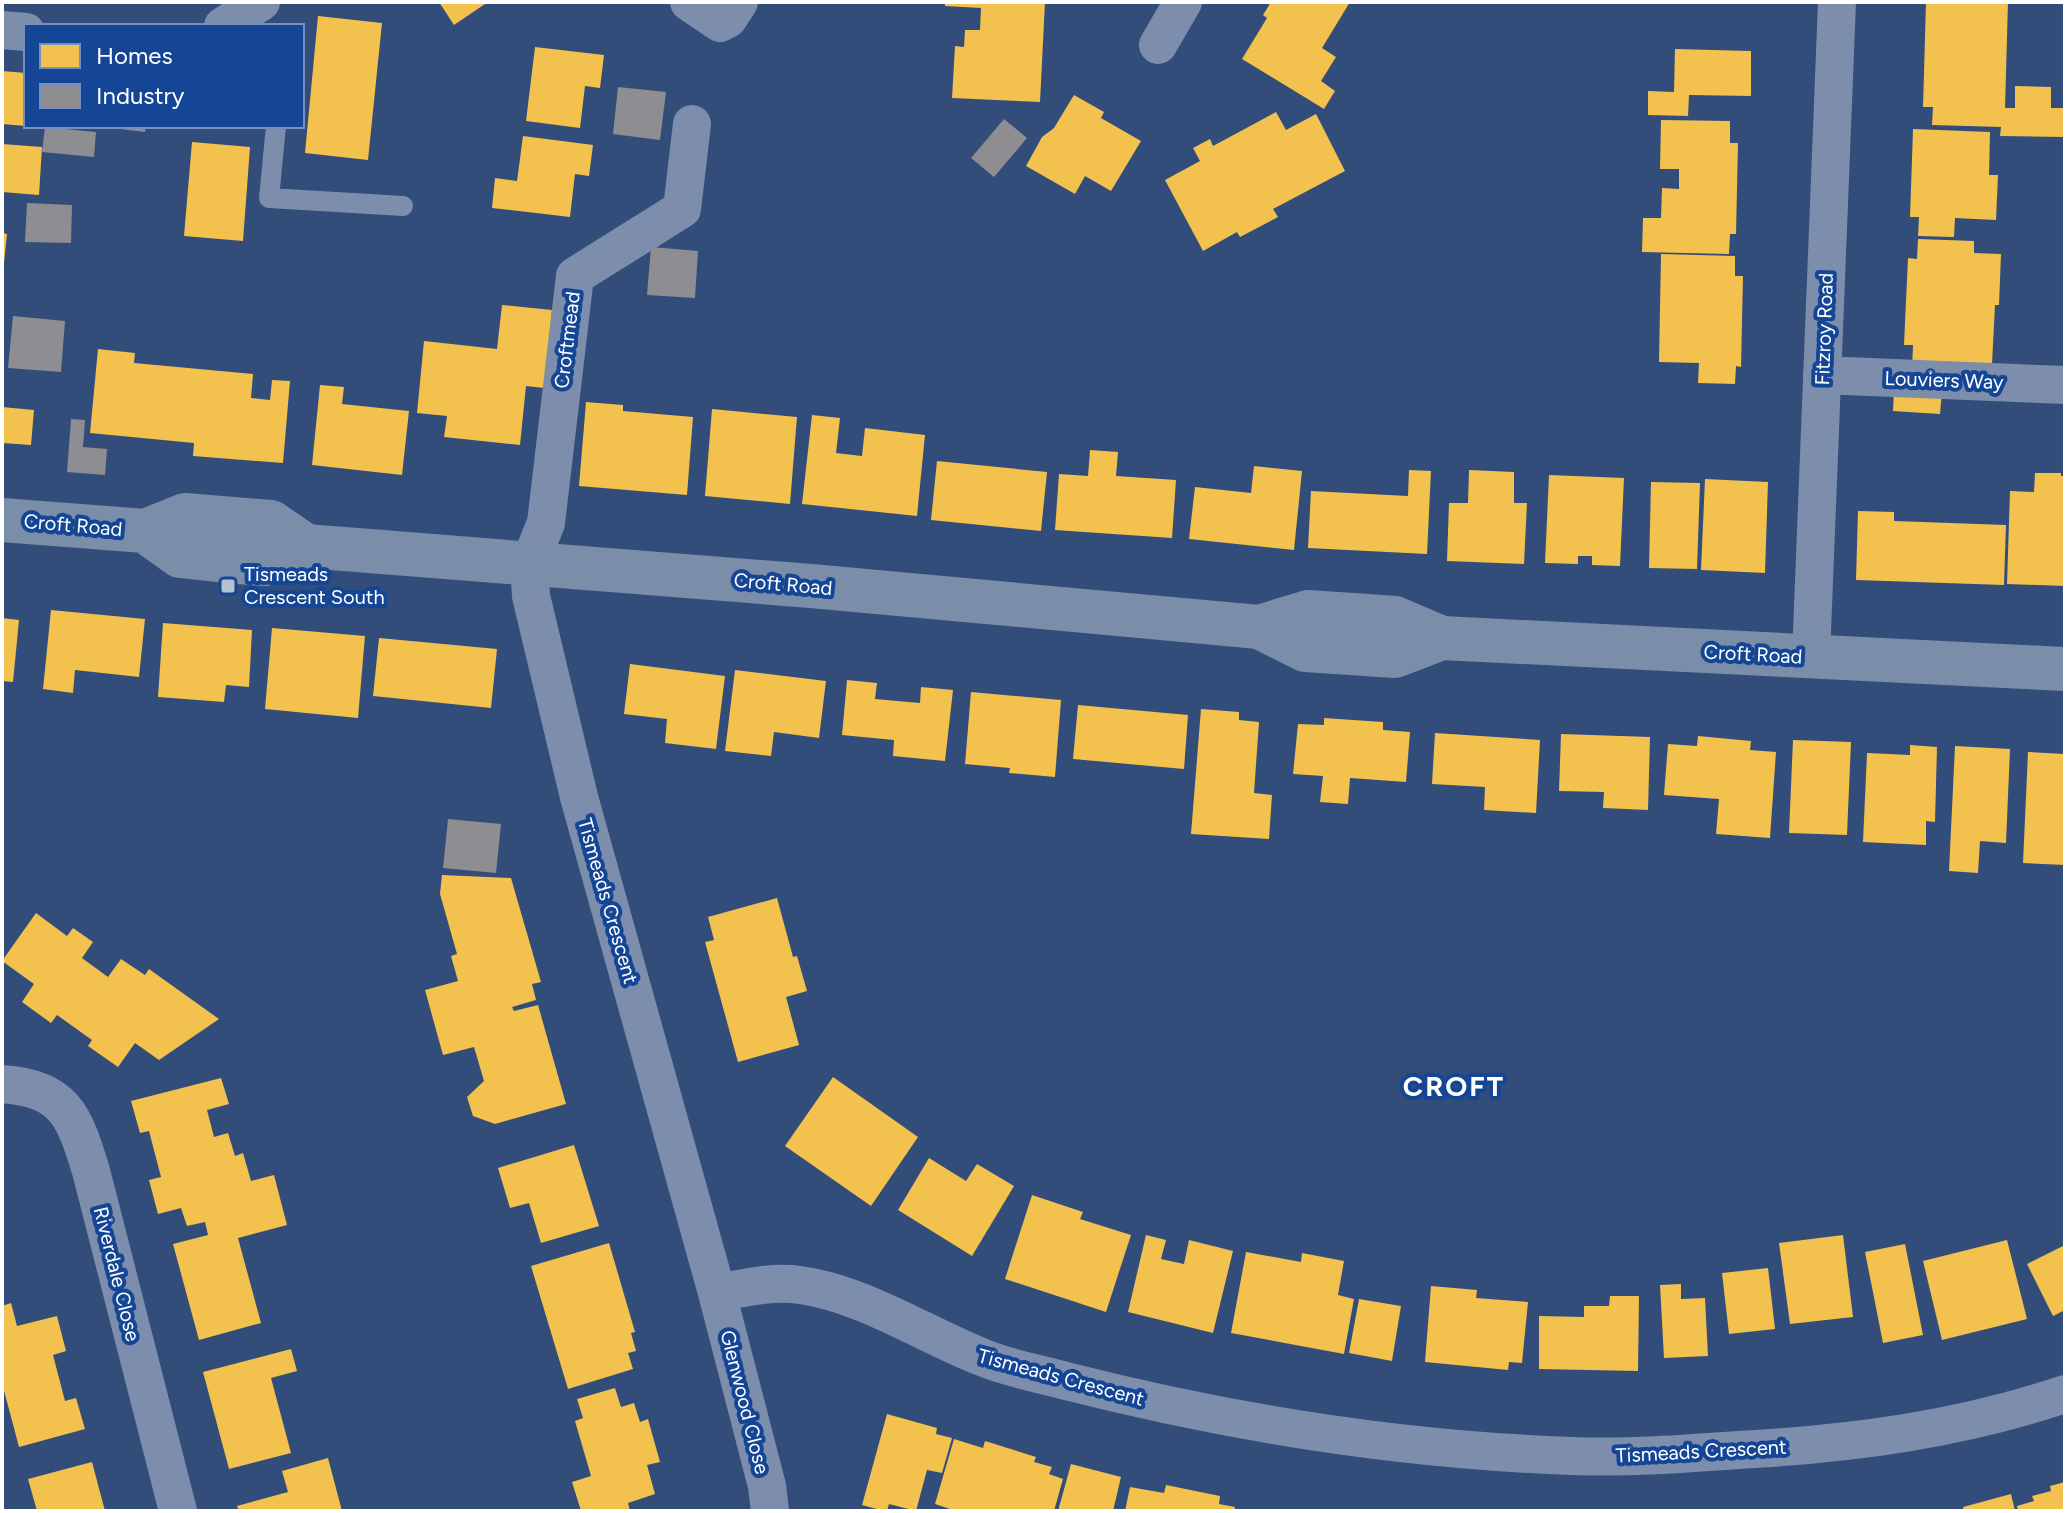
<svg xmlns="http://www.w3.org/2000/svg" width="2067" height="1513" font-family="Figtree,sans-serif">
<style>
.homes{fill:#f2c14e}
.industry{fill:#8d8d92}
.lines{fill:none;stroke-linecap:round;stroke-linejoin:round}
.lane{stroke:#7c8eab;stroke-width:20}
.street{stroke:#7c8eab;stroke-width:38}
.primary{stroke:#7a8da9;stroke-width:44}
.poi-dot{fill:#b7c1d0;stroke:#154696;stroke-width:3}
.labels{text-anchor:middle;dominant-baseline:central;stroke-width:8;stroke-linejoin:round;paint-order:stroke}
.street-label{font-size:20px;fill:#fff;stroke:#154696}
.poi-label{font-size:20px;fill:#fff;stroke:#154696;text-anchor:start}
.district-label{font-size:28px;font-weight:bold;letter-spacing:2px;fill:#fff;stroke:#154696}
</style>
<rect width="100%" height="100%" fill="#324d79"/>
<path class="homes" d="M439 2H488L454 25Z
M945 2H1045L1040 102 952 98 955 46 964 47 965 30H980L981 8 945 6Z
M1271 2H1350L1322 48 1336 57 1321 81 1335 91 1324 109 1242 59 1267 18 1263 15Z
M1926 2H2008L2005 108H2015V86L2051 87V108H2065V137L2000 136 2001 127 1932 125 1933 107H1923Z
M318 16 382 23 368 160 305 153Z
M535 47 604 55 600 88 585 86 580 128 526 121Z
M1675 49 1751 51V96L1689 95 1688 116 1648 115V91L1674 92Z
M2 71 26 73V126L2 124Z
M1074 95 1104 112 1101 118 1141 141 1111 191 1085 176 1075 194 1026 166 1042 137 1054 128Z
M1276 112 1286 130 1316 114 1345 171 1273 209 1278 217 1240 237 1237 232 1203 251 1165 180 1200 161 1193 148 1210 139 1213 146Z
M1661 120 1730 121V143H1738L1736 234H1730L1729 254 1642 252 1643 218H1661L1662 188 1679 189V169H1660Z
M1913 129 1990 132 1989 175H1998L1996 220 1955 218 1954 237 1918 236 1919 217H1910Z
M523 136 593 145 589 176 575 174 570 217 492 208 495 178 517 181Z
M192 142 250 147 243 241 184 236Z
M2 144 42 147 39 195 2 192Z
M2 233 7 234 4 263 2 262Z
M1918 239 1974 241V253L2001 254 1999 305H1995L1992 364 1912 369 1913 345H1904L1906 301 1908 258 1917 259Z
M1661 254 1735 256V276H1743L1741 367 1736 366 1735 384 1698 383 1699 363 1659 362Z
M502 305 552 310 544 388 526 386 520 445 444 437 447 416 417 413 424 341 497 349Z
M98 349 135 353 134 363 253 374 251 398 270 400 272 380 290 381 283 463 193 456 194 443 90 433Z
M320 385 344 387 342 404 409 411 402 475 312 465Z
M1894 388 1942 391 1940 414 1893 411Z
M586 402 623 405V411L693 417 687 495 579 486Z
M2 407 34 410 31 445 2 443Z
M712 409 797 417 790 504 705 496Z
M812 415 840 418 836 453 862 456 865 428 925 435 917 516 802 504Z
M1090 450 1118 452 1116 476 1176 480 1172 538 1055 530 1059 474 1088 476Z
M937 461 1047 472 1041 531 931 520Z
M1254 466 1302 471 1294 550 1189 539 1195 487 1251 493Z
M1409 470 1431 471 1427 554 1308 548 1311 491 1408 496Z
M1469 470 1514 472V503H1527L1524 564 1447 561 1449 503H1468Z
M2035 473H2061V476H2065V586L2007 584 2010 491 2034 492Z
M1549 475 1624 478 1620 566 1592 565V556H1578V564L1545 563Z
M1705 479 1768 482 1765 573 1701 570Z
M1651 482 1700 483 1697 569 1649 568Z
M1858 511 1894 512V521L2006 525 2004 585 1856 580Z
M51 610 145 619 139 677 75 670 73 693 43 689Z
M2 618 19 620 13 682 2 681Z
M163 623 252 630 249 687 226 685 224 702 158 697Z
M272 628 365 636 358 718 265 709Z
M379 638 497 649 491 708 373 696Z
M630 664 725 676 716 749 665 743 667 719 624 714Z
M735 670 826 681 819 738 774 732 771 756 725 751Z
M847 680 877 683 875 699 920 703 921 687 953 690 945 761 893 756 894 740 842 735Z
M971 692 1061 700 1055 777 1009 773 1010 768 965 764Z
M1078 705 1188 715 1184 769 1073 759Z
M1201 709 1239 712V720L1259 722 1254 793 1272 795 1269 839 1191 834Z
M1324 718 1383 722V730L1410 732 1406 782 1350 778 1348 804 1320 802 1323 776 1293 774 1298 724 1324 725Z
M1435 733 1540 740 1536 813 1484 810 1485 787 1432 784Z
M1561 734 1650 737 1648 810 1603 808 1604 792 1559 791Z
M1698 736 1751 741 1750 750 1776 752 1770 838 1716 834 1719 799 1664 795 1668 744 1697 746Z
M1793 740 1851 742 1847 835 1789 833Z
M1910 745 1937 747 1935 822 1926 821V845L1863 842 1867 753 1910 755Z
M1955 746 2010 749 2006 843 1980 841 1978 873 1949 871Z
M2028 752 2065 754V865L2023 863Z
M442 875 511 878 541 982 532 984 536 1000 512 1007 514 1011 538 1005 566 1104 495 1124 473 1116 467 1097 484 1081 474 1047 443 1055 425 990 458 981 451 956 457 954 440 894Z
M777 898 793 957 797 956 807 991 786 997 799 1045 738 1062 705 942 714 940 708 917Z
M36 913 67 936 73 928 93 942 82 958 108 977 121 959 145 975 149 969 219 1019 159 1060 135 1043 118 1067 88 1046 92 1040 57 1015 51 1023 22 1002 34 984 2 961Z
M833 1077 918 1137 871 1206 785 1146Z
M221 1078 229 1104 207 1110 214 1137 228 1133 235 1156 243 1153 251 1181 274 1175 287 1225 238 1238 261 1323 199 1340 173 1244 208 1235 205 1222 187 1226 181 1208 158 1214 149 1180 161 1177 149 1131 140 1133 131 1101Z
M574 1145 599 1226 541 1243 529 1203 510 1208 498 1168Z
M929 1158 966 1181 977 1164 1014 1186 972 1256 898 1210Z
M1032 1195 1083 1212 1080 1219 1131 1235 1106 1312 1005 1279Z
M1146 1235 1166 1240 1161 1259 1184 1264 1189 1240 1233 1251 1213 1333 1128 1312Z
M1843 1235 1853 1317 1790 1324 1779 1243Z
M2007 1240 2027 1319 1942 1340 1923 1261Z
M609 1243 635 1332 631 1333 636 1351 628 1353 633 1369 568 1389 531 1266Z
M1905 1244 1923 1335 1883 1343 1865 1252Z
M2065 1245V1310L2053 1316 2027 1264Z
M1246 1252 1301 1262 1302 1253 1344 1261 1338 1295 1354 1299 1344 1354 1231 1333Z
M1768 1268 1775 1329 1729 1334 1722 1273Z
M1681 1284V1299L1705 1298 1708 1356 1664 1358 1660 1285Z
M1431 1286 1477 1290 1476 1298 1528 1302 1522 1363 1509 1362 1508 1370 1425 1362Z
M1610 1296H1639L1638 1371 1539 1369V1316L1584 1317V1306H1609Z
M1359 1299 1401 1306 1392 1361 1349 1353Z
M11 1303 17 1326 57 1316 66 1351 53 1355 65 1401 76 1398 85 1429 19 1447 2 1383V1306Z
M291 1349 297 1371 271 1378 291 1453 229 1469 203 1372Z
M615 1388 621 1407 634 1403 640 1422 648 1419 660 1462 647 1465 655 1494 628 1503 630 1511H581L572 1482 591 1476 575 1421 583 1418 577 1399Z
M887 1414 937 1428 936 1434 952 1438 942 1473 927 1470 916 1511 889 1504 887 1511H884L862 1505Z
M954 1439 983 1448 985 1441 1014 1450 1036 1457 1034 1462 1052 1467 1049 1474 1063 1479 1054 1511H956L935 1504Z
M328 1458 342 1511H239L237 1506 288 1492 282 1471Z
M92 1462 105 1511H37L28 1479Z
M1071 1464 1121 1477 1113 1511H1058Z
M2065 1482V1511H2018L2017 1506 2034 1501 2032 1496 2051 1491 2050 1486Z
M1166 1485 1220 1496 1219 1504 1235 1507 1234 1511H1125L1130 1487 1164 1493Z
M2011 1494 2015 1511H1964L1963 1507Z"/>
<path class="industry" d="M618 87 666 92 660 140 613 134Z
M1004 119 1027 138 994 177 971 158Z
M121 126H146L145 132 120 129Z
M45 127 96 132 94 157 42 152Z
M27 203 72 205 71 243 25 242Z
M651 247 698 251 695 298 647 295Z
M13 316 65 321 61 372 8 368Z
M71 419 85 420 83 447 107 449 105 475 67 472Z
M448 819 501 824 496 873 443 868Z"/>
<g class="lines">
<path class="lane" d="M276 126 269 198 403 206"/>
<path class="street" d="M689 2 720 23 728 19 739 2
M223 26 261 2
M2 30 26 32
M1158 45 1183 2
M692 124 682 209 575 276 546 523 529 565 531 596 579 797 717 1293C744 1288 772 1281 800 1285 863 1294 920 1332 979 1356 1006 1368 1037 1373 1066 1381 1231 1423 1402 1450 1572 1456 1627 1458 1683 1454 1738 1450 1851 1444 1957 1430 2065 1394
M1822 375 2065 385
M1811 657 1837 2
M2 1084C66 1089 74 1116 91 1171L178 1511
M717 1293 767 1486 770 1511"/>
<path class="primary" d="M2 520 145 531 185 515 271 522 306 546
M145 531 180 556 225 561 265 564 306 546 811 586 1259 627 1308 612 1353 615 1395 618 1442 638 2065 669
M1259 627 1305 650 1395 656 1442 638"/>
</g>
<rect class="poi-dot" x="220" y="578" width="16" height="16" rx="4"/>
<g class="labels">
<g class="street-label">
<text transform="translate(1824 329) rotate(-88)">Fitzroy Road</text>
<text transform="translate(567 340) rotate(-83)">Croftmead</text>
<text transform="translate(1944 380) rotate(2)">Louviers Way</text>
<text transform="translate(73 525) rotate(5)">Croft Road</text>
<text transform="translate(783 584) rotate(5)">Croft Road</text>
<text transform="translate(1753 654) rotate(3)">Croft Road</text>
<text transform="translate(608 901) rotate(74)">Tismeads Crescent</text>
<text transform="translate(117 1274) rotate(76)">Riverdale Close</text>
<text transform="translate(1061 1377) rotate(15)">Tismeads Crescent</text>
<text transform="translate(745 1402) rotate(76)">Glenwood Close</text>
<text transform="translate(1701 1451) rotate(-3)">Tismeads Crescent</text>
</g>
<g class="poi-label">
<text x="244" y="574">Tismeads<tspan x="244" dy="23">Crescent South</tspan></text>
</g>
<g class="district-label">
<text x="1454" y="1086">CROFT</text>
</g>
</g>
<rect width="2067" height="1513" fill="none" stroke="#ffffff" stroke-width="8"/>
<rect x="24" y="24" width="280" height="104" fill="#154696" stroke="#7390c0" stroke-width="2"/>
<rect x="40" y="44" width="40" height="24" fill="#f2c14e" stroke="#7390c0" stroke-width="2"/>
<text x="96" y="64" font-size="24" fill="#ffffff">Homes</text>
<rect x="40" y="84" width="40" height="24" fill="#8d8d92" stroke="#7390c0" stroke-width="2"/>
<text x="96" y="104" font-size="24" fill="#ffffff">Industry</text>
</svg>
